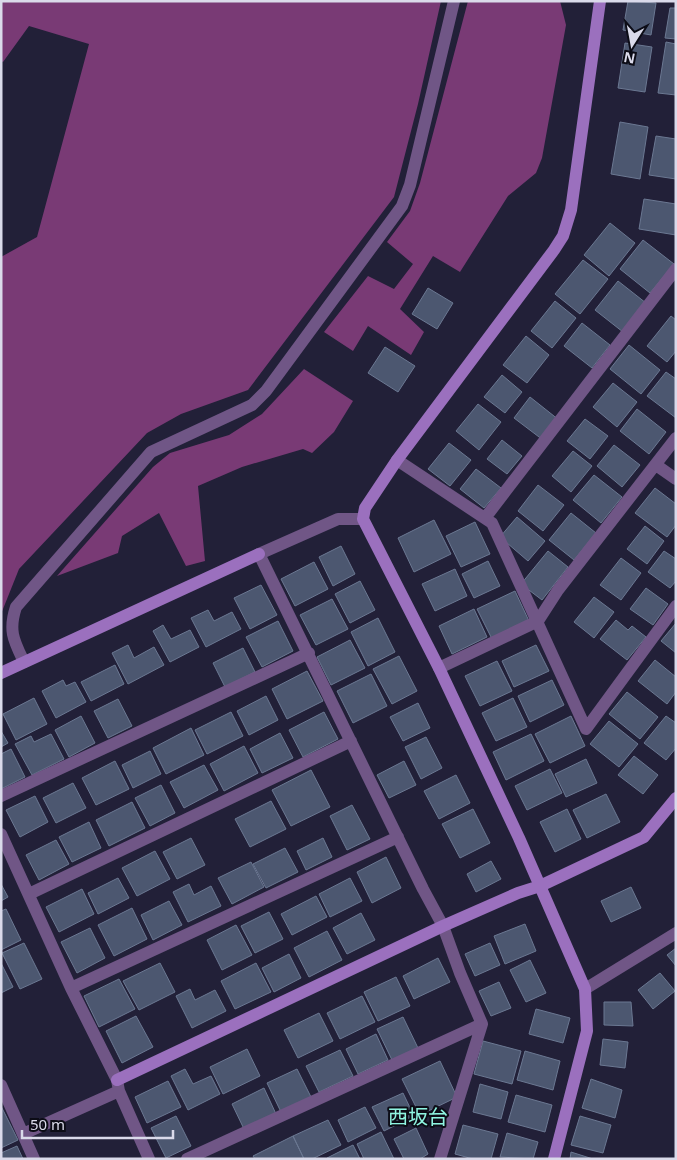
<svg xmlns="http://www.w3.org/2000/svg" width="677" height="1160" font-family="'Noto Sans','Noto Sans JP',sans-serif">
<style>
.forest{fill:#793a75}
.building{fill:#4c5770;stroke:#6b7892}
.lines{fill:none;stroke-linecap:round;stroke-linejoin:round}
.street{stroke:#705686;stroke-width:12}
.secondary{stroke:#9b70be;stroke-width:12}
.labels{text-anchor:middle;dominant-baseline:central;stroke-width:4;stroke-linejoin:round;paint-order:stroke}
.quarter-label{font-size:20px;fill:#8ff5e1;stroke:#0c0c16}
</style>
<rect width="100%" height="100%" fill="#222038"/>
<path class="forest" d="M1 1H441L418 104 394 197 248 390 181 414 147 433 19 569 1 614V257L37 237 89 44 29 26 3 62 1 61Z
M468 1H560L566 25 542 158 536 173 508 196 460 272 433 256 400 309 424 332 411 355 368 326 353 351 324 332 368 276 394 289 413 264 387 242 410 211 420 183Z
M304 369 353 401 334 432 312 453 303 449 242 467 198 486 205 561 186 566 159 513 122 536 118 553 57 576 153 467 170 453 229 435 262 414Z"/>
<path class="building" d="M628 1 656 3 651 35 623 30Z
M670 8H676V39L665 38Z
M666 42 676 44V95L658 93Z
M625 43 652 47 645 92 618 88Z
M620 122 648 127 640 179 611 174Z
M656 136 676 139V179L649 175Z
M644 199 676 204V235L639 229Z
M610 223 635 243 609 276 584 255Z
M643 240 674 264 650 293 620 269Z
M583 260 608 279 580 314 555 294Z
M618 281 646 303 623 332 595 310Z
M428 288 453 303 437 329 412 314Z
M555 301 576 318 552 348 531 331Z
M671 316 676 320V351L667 362 647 346Z
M582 323 610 345 592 368 564 346Z
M526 336 549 355 527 383 503 365Z
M629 345 660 370 641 394 610 369Z
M385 347 415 366 398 392 368 373Z
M666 372 676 379V418L647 396Z
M502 375 522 392 505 413 484 397Z
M613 383 637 402 617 427 593 407Z
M530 397 559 420 543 440 514 418Z
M478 404 501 422 479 450 456 431Z
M637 409 666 432 649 454 620 431Z
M585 419 608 436 590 459 567 441Z
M502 440 522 456 507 474 487 459Z
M449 443 471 460 450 486 428 469Z
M614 445 640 465 622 487 597 466Z
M573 451 592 466 571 492 552 476Z
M476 469 501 488 484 508 460 489Z
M594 475 622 497 601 523 573 500Z
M538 485 564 505 543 531 518 511Z
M655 488 676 504V525L667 537 635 513Z
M571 513 596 533 574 560 549 540Z
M517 517 545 541 528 561 500 537Z
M434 520 451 554 414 572 398 538Z
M475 522 490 554 461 567 446 536Z
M645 526 664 541 647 564 627 549Z
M341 546 355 574 333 586 319 557Z
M548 551 568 567 542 600 521 584Z
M664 551 676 559V581L670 588 648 572Z
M621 558 641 573 621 600 600 585Z
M488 561 500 586 474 598 462 574Z
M314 562 328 589 295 606 281 579Z
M455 569 467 596 435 611 422 584Z
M360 581 375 610 350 623 335 594Z
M261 585 277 615 250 629 234 598Z
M646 588 668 604 653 625 630 609Z
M515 591 529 621 492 639 477 609Z
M594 597 614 612 594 638 574 622Z
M332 599 348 629 316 645 300 615Z
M474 609 487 637 452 654 439 626Z
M208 610 214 621 232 612 241 629 206 647 191 618Z
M378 618 395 652 368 666 351 632Z
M616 620 628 630 632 626 646 637 627 660 600 639Z
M278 621 293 651 262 667 246 637Z
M676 623V653L661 641Z
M163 625 171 639 190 630 199 647 170 662 153 631Z
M350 640 365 668 331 685 317 657Z
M128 645 134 658 154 647 164 665 128 684 112 653Z
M536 645 549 671 514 687 502 661Z
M243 648 255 672 225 687 213 663Z
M399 656 417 691 392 704 373 669Z
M655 660 676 677V692L667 704 638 681Z
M497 661 512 691 480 706 465 676Z
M115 665 124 684 91 701 81 682Z
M307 671 323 701 287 719 272 689Z
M371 674 387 706 353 723 337 691Z
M63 680 66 686 75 682 86 702 56 718 42 691Z
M552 680 564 705 530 722 518 696Z
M627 692 658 717 640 739 609 714Z
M266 696 278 720 249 735 237 711Z
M34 698 47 724 16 740 3 714Z
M513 698 527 727 496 741 482 713Z
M118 699 132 726 108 738 94 711Z
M418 703 430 728 403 741 390 717Z
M231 712 243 736 207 754 195 730Z
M324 712 338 739 303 757 289 730Z
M81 716 95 743 69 757 55 730Z
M571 716 585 746 550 763 535 734Z
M666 716 676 723V748L666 760 644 743Z
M609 721 638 744 619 767 590 744Z
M191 728 204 755 166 774 153 748Z
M1 731 8 743 1 747Z
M280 733 293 758 262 773 250 749Z
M51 734 64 759 32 775 15 744 31 736 34 742Z
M531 734 544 761 506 780 493 752Z
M426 737 442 768 421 779 405 747Z
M244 746 258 773 224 791 210 764Z
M11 749 25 777 1 789V754Z
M150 751 161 774 133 788 122 765Z
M634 756 658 775 643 794 618 775Z
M586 759 597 783 566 797 555 774Z
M115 761 129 789 96 805 82 778Z
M404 761 416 785 389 798 377 775Z
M204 765 218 790 184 808 170 782Z
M550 769 562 793 527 810 515 786Z
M311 770 330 807 291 826 272 790Z
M456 775 470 803 439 819 424 791Z
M73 783 86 808 56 823 43 798Z
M161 785 175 813 150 826 135 798Z
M606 794 620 822 587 838 573 810Z
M35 796 48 822 20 837 6 810Z
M271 801 286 829 250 847 235 819Z
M132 802 145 828 109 846 96 820Z
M352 805 370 839 347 850 330 816Z
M473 809 490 843 460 858 442 824Z
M567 809 581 839 555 852 540 822Z
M89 822 101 848 72 862 59 837Z
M191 838 205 865 177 879 163 852Z
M323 838 332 857 306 870 297 851Z
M56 840 69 864 39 880 26 855Z
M285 848 298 872 266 888 253 864Z
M155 851 170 879 137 896 122 868Z
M386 857 401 888 372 903 357 872Z
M491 861 501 879 476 892 467 874Z
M251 862 264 887 232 904 218 878Z
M118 878 129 898 98 914 88 893Z
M350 878 362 901 330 917 319 894Z
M1 884 8 897 1 901Z
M189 884 194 895 211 886 221 906 188 922 173 892Z
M631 887 641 908 611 922 601 901Z
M82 889 94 914 59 932 46 907Z
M316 896 327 917 292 935 281 914Z
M169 901 182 925 153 940 141 915Z
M132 908 147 939 114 956 98 925Z
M6 909 21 940 1 950V911Z
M269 912 283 939 255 953 241 926Z
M361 913 375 940 347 954 333 928Z
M525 924 536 951 505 964 494 936Z
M236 925 252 955 222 970 207 940Z
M90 928 105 958 77 973 61 942Z
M327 931 342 960 309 977 294 948Z
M24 943 42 979 20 989 2 953Z
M490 943 500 965 475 976 465 954Z
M676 948V966L667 955Z
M289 954 301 978 274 992 262 968Z
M438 958 450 982 414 999 403 976Z
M530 960 546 993 526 1002 510 970Z
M1 963 13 987 1 993Z
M160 963 175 992 139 1010 123 981Z
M256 963 271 992 235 1009 221 981Z
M660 973 675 991 653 1009 638 990Z
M396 977 410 1006 378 1021 364 992Z
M119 979 135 1009 99 1027 84 996Z
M499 982 511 1008 491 1016 479 991Z
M190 989 195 1000 215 990 226 1011 192 1028 176 996Z
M362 996 375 1022 340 1039 327 1013Z
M604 1002H631L633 1026 604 1025Z
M536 1009 570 1018 563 1043 529 1034Z
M319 1013 333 1041 298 1058 284 1030Z
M136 1016 153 1047 122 1063 106 1031Z
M403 1017 418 1048 392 1060 377 1029Z
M376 1034 388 1060 358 1074 346 1049Z
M603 1039 628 1042 625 1068 600 1065Z
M483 1041 521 1051 512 1084 474 1074Z
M247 1049 260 1076 223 1094 210 1067Z
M340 1050 353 1076 319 1092 306 1066Z
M525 1051 560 1061 553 1090 517 1080Z
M440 1061 457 1097 420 1115 402 1079Z
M185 1069 193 1084 211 1076 220 1094 188 1110 171 1076Z
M297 1069 311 1097 281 1112 267 1083Z
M591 1079 622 1090 615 1118 582 1108Z
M168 1081 181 1107 147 1123 135 1097Z
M480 1084 508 1092 501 1119 473 1112Z
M264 1088 276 1114 244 1129 232 1104Z
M403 1093 414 1116 384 1131 372 1107Z
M516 1095 552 1105 545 1132 508 1122Z
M1 1106 18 1140 1 1148Z
M365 1107 376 1128 348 1142 338 1120Z
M176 1116 191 1146 166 1158 151 1128Z
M580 1116 611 1125 603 1153 571 1145Z
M328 1120 341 1145 312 1159H304L293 1136Z
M463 1125 498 1134 491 1159H473L455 1154Z
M416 1128 428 1154 420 1159H404L394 1139Z
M381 1132 394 1159H364L357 1144Z
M507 1133 538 1142 533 1159 500 1157Z
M293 1136 304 1159H255L253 1156Z
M353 1145 360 1159H327V1158Z
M17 1146 23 1159H1V1153Z
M571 1152 593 1159H570Z"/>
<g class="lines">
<path class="street" d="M397 460 492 523 586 729 676 606
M656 465 676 479
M485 518 676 269
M363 519H338L259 554 423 889 443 926 460 973 482 1024 440 1159
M24 662C14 641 8 631 16 607L151 452 252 405 266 391 402 206 410 185 454 1
M439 668 538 621 558 590 676 438
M1 796 309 653
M1 834 71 988 117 1080 119 1091 149 1159
M29 894 351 741
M71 988 398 837
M585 989 676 933
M1 1085 34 1159
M23 1134 119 1091
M187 1159 482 1024"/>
<path class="secondary" d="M1 673 259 554
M117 1080 443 926 518 893 540 886 644 837 676 798
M554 1159 587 1031 585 989 519 838 439 668 363 519 365 508 397 460 554 250 563 236 571 210 600 1"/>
</g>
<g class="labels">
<g class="quarter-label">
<text x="418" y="1116">西坂台</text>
</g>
</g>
<rect width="677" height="1160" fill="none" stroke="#dadaea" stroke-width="5"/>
<g transform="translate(632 45) rotate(191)" stroke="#0c0c16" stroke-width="4" paint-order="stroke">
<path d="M0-4L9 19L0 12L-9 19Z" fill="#dadaea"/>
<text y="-8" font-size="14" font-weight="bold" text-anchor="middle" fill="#dadaea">N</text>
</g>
<path d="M22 1130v8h151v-8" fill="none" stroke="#dadaea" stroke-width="2.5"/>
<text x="30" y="1130" font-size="15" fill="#dadaea" stroke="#0c0c16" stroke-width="4" paint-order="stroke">50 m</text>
</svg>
